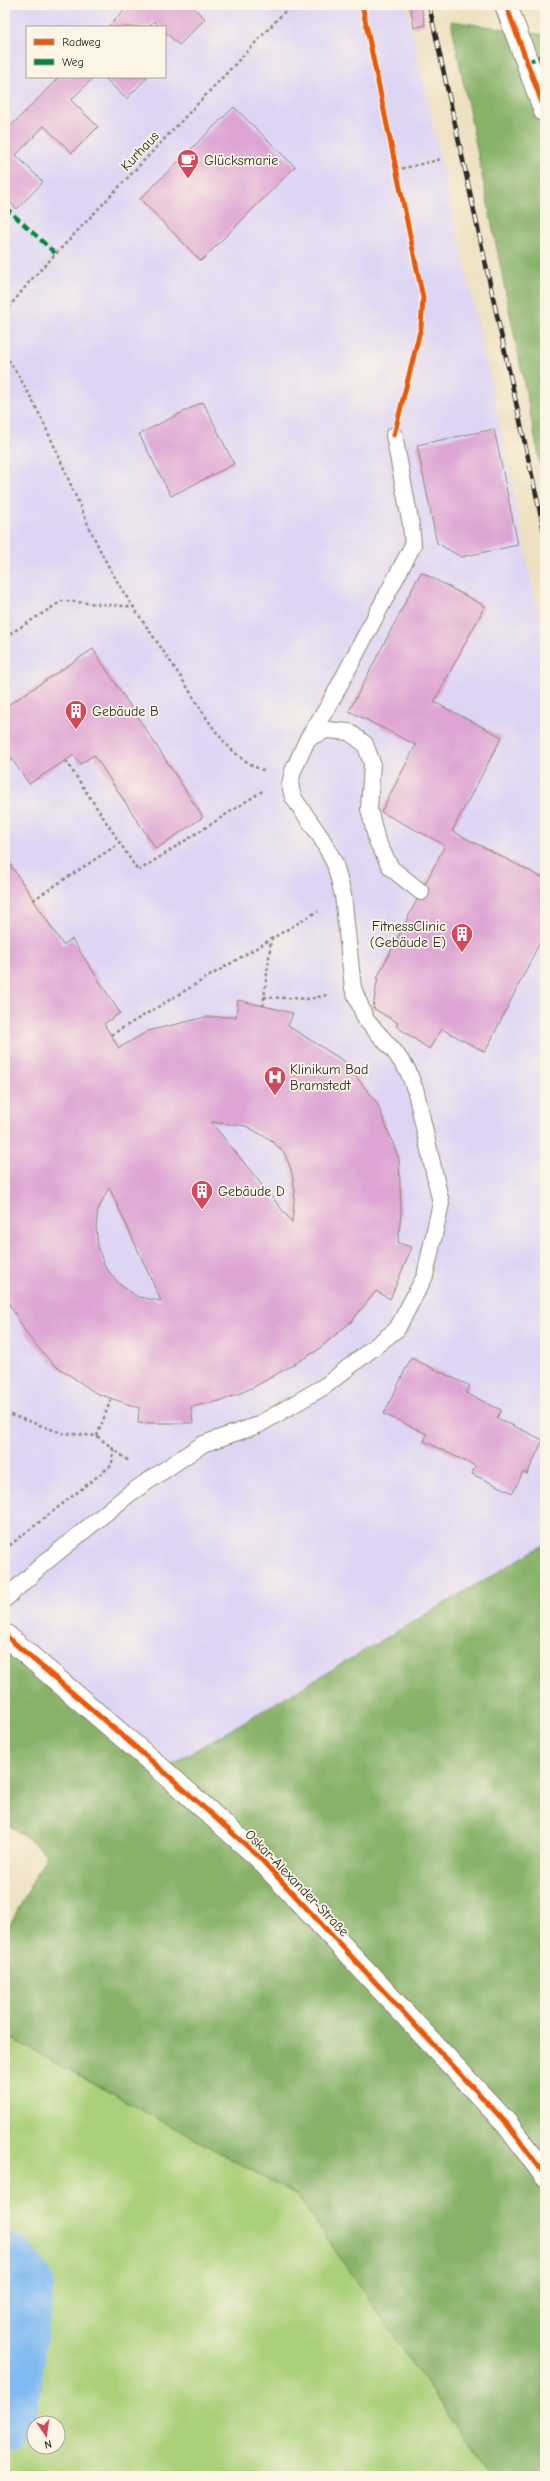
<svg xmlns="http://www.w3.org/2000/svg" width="550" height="2481" font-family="'Comic Neue',sans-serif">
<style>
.built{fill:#ded5f5;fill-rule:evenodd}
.green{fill:#abd07a;stroke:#6b7e52;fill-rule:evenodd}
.forest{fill:#88b26a;stroke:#5a6e4a}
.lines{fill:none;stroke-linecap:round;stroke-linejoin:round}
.river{stroke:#80baf2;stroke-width:62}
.building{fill:#dea5d4;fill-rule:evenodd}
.service-casing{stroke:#8c8676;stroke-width:18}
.minor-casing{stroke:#8c8676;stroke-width:24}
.path{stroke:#8c8676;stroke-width:2.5;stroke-dasharray:3 3;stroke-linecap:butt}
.service{stroke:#fff;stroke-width:16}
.minor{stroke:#fff;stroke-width:22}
.rail-casing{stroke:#2b2b2b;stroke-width:4.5}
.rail{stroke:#fcf5e5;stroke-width:3;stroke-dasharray:9;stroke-linecap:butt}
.quiet{stroke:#00873e;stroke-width:4;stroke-dasharray:8 4;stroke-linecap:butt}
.cycleway-casing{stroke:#fcf5e5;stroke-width:8}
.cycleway{stroke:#e8590c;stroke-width:5}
.labels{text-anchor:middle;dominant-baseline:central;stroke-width:3.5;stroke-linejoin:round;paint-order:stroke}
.street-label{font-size:14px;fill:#2b2b2b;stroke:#fcf5e5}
.poi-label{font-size:14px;fill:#2b2b2b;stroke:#fcf5e5;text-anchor:start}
</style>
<rect width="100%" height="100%" fill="#fcf5e5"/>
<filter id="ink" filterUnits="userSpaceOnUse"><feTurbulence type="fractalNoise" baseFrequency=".025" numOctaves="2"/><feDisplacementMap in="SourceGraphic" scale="8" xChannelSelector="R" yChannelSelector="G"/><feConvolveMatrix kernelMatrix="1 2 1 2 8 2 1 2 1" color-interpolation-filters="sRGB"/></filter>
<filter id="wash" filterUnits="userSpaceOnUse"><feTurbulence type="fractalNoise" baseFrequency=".012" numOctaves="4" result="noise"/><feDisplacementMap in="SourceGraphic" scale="16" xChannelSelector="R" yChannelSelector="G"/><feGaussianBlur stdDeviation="0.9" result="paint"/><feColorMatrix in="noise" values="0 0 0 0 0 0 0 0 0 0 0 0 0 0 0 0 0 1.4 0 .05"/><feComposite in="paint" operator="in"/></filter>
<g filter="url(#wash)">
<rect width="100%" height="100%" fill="#ede1c1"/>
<path class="built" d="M5 5H406L496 406 545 649V1544L162 1770 5 1635ZM27 27H165V77H27Z"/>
<path class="green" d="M5 2035 297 2195 490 2476H5ZM34 2423H58V2447H34Z"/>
<path class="forest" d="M451 21 545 35V487Z
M545 1544V2476H490L297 2195 5 2035V1934L47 1854 5 1822V1635L162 1770Z"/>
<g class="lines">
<path class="river" d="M5 2263 23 2285 5 2420"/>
</g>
<g id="blocks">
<path class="building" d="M130 5H191L205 19 179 45 165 32V27H160L154 21 148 27H108Z
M410 5H421L425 25 414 28Z
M59 77H94L71 100 98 127 72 153 44 126 16 155 43 182 17 209 5 198V132Z
M104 77H148L126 99Z
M234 107 295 167 201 261 140 199Z
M203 402 234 464 171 496 139 434Z
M494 429 518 545 461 557 437 543 417 445Z
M421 572 485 606 434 702 502 737 452 831 545 879V932L485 1052 442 1029 429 1049 396 1026 398 1023 373 1008 378 976 445 845 381 812 416 745 349 711Z
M93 649 203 817 156 849 94 755 80 764 74 755 29 784 12 759 5 764V707Z
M5 856 63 945 72 939 120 1013 104 1024 119 1048 148 1031 206 1017H236L238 1000 293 1013 288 1026 344 1061 377 1103 399 1159 401 1212 398 1243 412 1247 390 1299 376 1291 351 1322 315 1352 254 1387 224 1400 191 1407 193 1423H138L139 1408 96 1393 53 1364 28 1336 8 1302 5 1293ZM211 1122 246 1126 271 1140 285 1154 291 1169 295 1191 292 1222ZM109 1187 161 1301 138 1297 120 1285 105 1267 98 1248 96 1227 98 1210Z
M411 1358 470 1386 466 1393 501 1410 497 1418 543 1440 527 1474 523 1472 513 1493 472 1474 475 1466 424 1441 427 1434 384 1414Z"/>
</g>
</g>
<g filter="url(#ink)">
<use href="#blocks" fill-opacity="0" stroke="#8c8676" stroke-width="1"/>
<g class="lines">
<g class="service-casing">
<path id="service" d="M308 738 327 730 349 732 365 744 372 763 369 809 377 841 391 868 421 892
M5 1599 42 1565 129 1494 203 1444 258 1425 325 1386 397 1329 425 1276 441 1203 416 1092 408 1071 394 1051 366 1020 353 988 343 895 335 864 322 839 293 797 290 785 293 771 308 738 329 705 413 545 411 525 394 435"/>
</g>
<g class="minor-casing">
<path id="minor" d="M506 5 545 111
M5 1635 162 1770 259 1857 507 2124 545 2175"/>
</g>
<path class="path" d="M396 170 442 159
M5 312 31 280 291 5
M5 355C47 415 69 488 102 554 123 596 156 639 182 679 204 713 225 757 265 771
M5 637 62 601 135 607
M66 761 120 843
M33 900 120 843 138 871 264 790
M264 997 309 999 327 995
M263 1006 271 941
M111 1035 318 911
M5 1413 62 1433 97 1436 130 1462
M97 1436 111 1399
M5 1549 112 1465 113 1449"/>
<use href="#service" class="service"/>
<use href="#minor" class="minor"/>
<g class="rail-casing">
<path id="rail" d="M429 5 545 535"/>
</g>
<use href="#rail" class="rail"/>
<path class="quiet" d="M527 62 545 55
M5 207 56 254"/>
<g class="cycleway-casing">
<path id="cycleway" d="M362 5 423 298 421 327 394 435
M506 5 545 111
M5 1635 162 1770 259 1857 507 2124 545 2175"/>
</g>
<use href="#cycleway" class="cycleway"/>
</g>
</g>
<defs>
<g id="cafe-pin" transform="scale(1.15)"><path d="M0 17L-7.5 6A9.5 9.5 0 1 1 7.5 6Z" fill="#d1495b" stroke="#fcf5e5"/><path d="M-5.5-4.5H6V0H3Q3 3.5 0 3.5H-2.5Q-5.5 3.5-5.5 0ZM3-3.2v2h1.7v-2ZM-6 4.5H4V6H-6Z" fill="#fff"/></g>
<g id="building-pin" transform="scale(1.15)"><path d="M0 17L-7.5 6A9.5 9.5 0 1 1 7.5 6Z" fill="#d1495b" stroke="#fcf5e5"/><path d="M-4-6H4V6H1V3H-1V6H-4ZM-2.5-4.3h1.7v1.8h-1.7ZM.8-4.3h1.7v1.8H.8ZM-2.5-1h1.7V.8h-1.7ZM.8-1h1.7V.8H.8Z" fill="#fff"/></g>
<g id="hospital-pin" transform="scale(1.15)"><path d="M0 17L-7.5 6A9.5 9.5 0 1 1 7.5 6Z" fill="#d1495b" stroke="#fcf5e5"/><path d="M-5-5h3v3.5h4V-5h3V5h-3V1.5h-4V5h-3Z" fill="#fff"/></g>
</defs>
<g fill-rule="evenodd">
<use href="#cafe-pin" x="188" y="160"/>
<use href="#building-pin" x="76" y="711"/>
<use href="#building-pin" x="462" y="934"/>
<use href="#hospital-pin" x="275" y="1077"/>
<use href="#building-pin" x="202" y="1191"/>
</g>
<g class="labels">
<g class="street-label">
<text transform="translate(140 151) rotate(-47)">Kurhaus</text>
<text transform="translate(297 1883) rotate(46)">Oskar-Alexander-Straße</text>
</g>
<g class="poi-label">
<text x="204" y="160">Glücksmarie</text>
<text x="92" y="711">Gebäude B</text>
<text x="446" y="926" text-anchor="end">FitnessClinic<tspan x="446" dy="16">(Gebäude E)</tspan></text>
<text x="290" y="1069">Klinikum Bad<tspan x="290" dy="16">Bramstedt</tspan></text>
<text x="218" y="1191">Gebäude D</text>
</g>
</g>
<rect width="550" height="2481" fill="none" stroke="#fcf5e5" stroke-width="20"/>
<rect x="26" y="26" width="140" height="52" fill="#fcf5e5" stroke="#a8a49b"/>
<rect x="34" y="39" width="20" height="6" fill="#e8590c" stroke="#a8a49b"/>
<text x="62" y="46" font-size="12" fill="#2b2b2b">Radweg</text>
<rect x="34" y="59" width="20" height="6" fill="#00873e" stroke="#a8a49b"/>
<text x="62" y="66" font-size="12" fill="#2b2b2b">Weg</text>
<g transform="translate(46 2435) rotate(167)"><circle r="19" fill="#fcf5e5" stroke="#a8a49b"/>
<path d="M0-3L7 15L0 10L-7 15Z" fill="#d1495b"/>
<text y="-6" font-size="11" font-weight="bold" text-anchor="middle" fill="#2b2b2b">N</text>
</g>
</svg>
